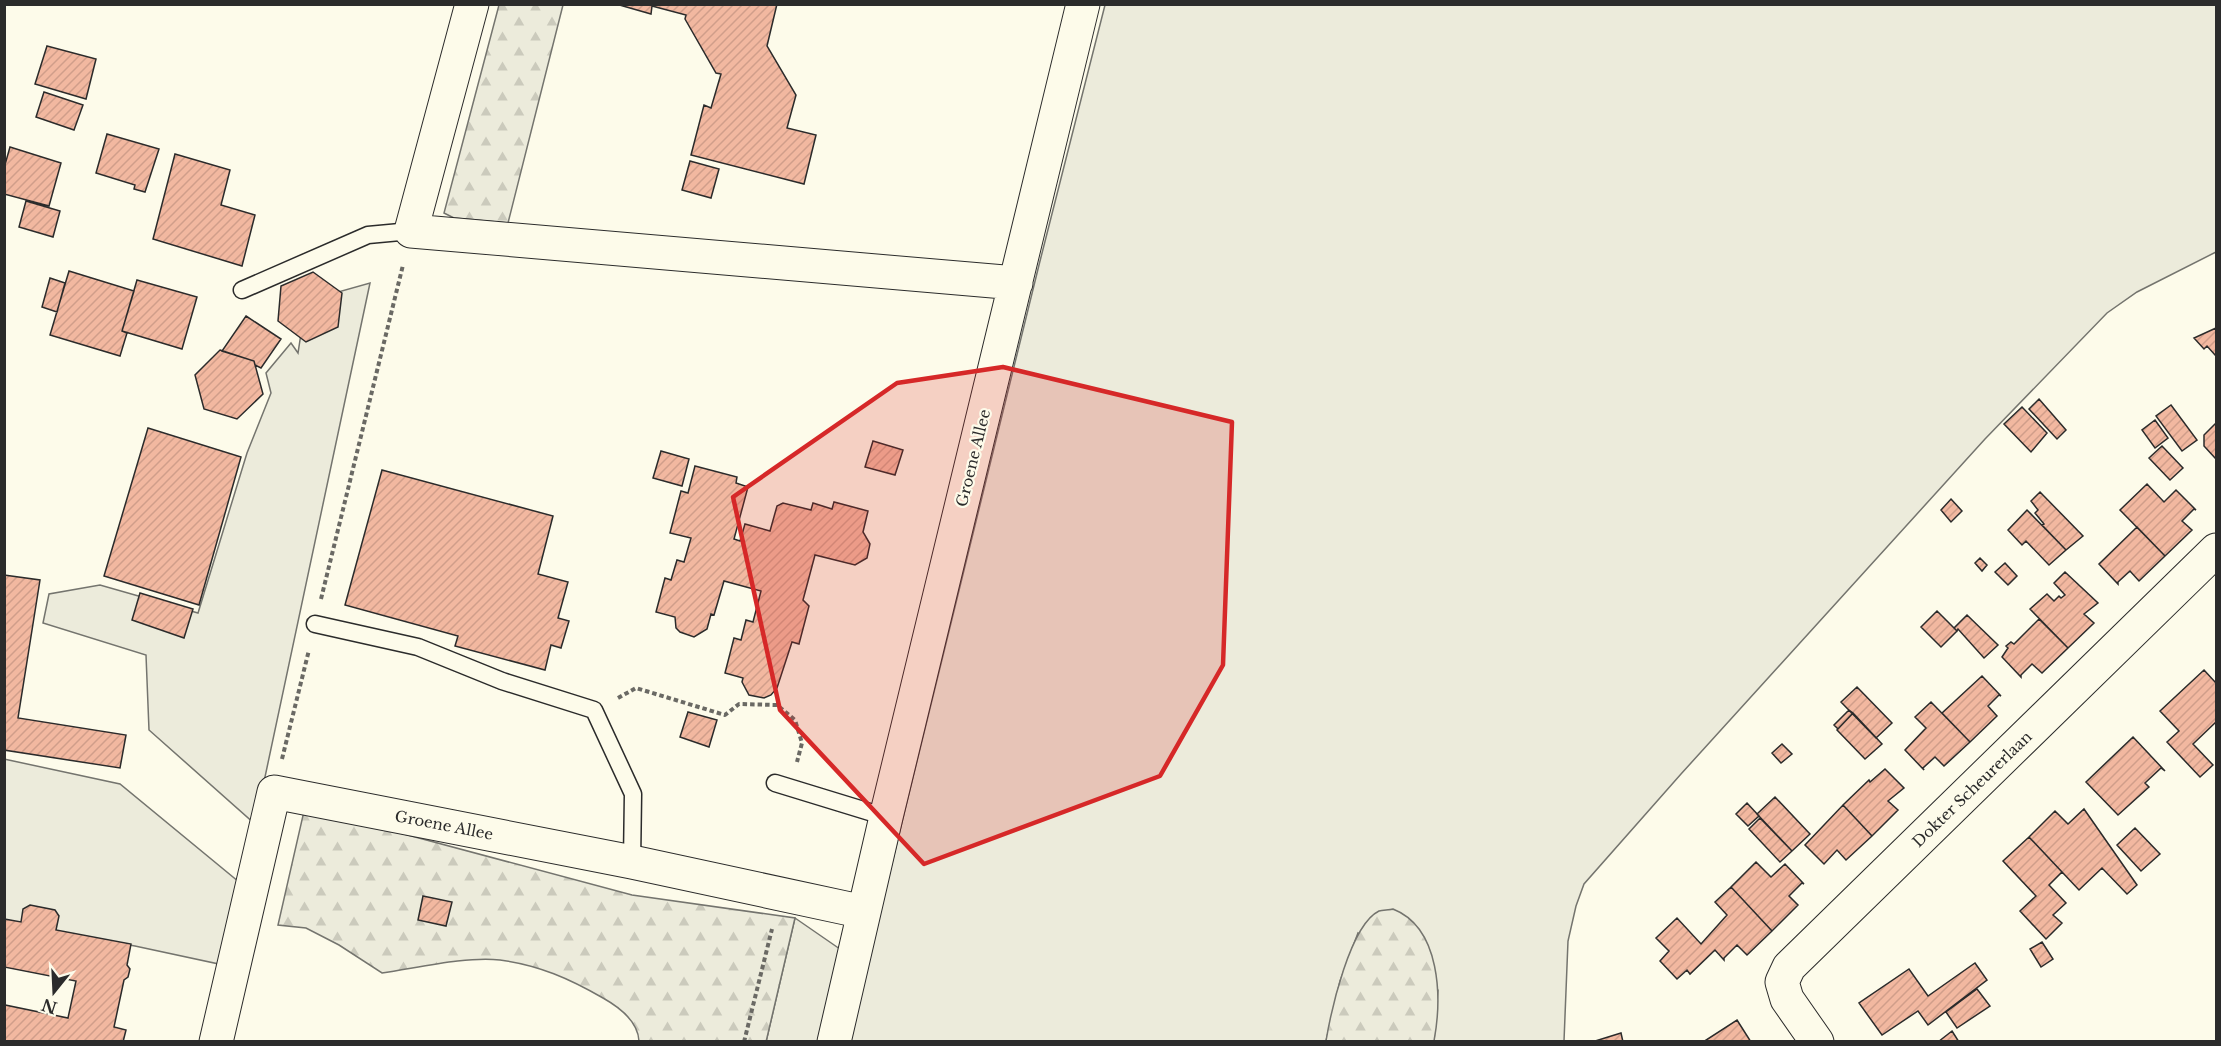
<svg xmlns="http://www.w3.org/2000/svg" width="2221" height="1046" font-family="'Libre Baskerville',serif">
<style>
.grass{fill:#ecebdb;stroke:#74746e;stroke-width:1.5}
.forest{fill:url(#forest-firs);stroke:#74746e;stroke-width:1.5}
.building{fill:url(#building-hatch);stroke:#2b2b2b;stroke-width:1.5}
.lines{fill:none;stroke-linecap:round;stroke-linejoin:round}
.lane-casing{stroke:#2b2b2b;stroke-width:19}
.street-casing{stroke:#2b2b2b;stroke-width:35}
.path{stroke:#6a6964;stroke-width:4;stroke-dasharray:4.5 3;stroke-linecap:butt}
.lane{stroke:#fdfbea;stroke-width:16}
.street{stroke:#fdfbea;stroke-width:33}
.marked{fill:#d62828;fill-opacity:0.2;stroke:#d62828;stroke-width:4.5;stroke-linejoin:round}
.labels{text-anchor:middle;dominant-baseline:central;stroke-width:4.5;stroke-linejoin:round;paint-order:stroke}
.street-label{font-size:15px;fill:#2b2b2b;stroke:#fdfbea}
</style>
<defs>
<pattern id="forest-firs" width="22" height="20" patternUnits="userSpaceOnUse" patternTransform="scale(1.5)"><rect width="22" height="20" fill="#ecebdb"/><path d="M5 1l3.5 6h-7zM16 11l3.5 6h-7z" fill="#cbcabc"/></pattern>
<pattern id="building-hatch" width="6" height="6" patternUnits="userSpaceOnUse" patternTransform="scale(1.5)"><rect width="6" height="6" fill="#f2b8a0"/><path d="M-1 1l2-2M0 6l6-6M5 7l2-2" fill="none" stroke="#d09e8a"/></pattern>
</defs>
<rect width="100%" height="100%" fill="#fdfbea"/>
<path class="grass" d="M1105 5H2216V252L2137 292 2107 313 1985 439 1681 774 1584 884 1576 906 1568 941 1564 1041H1434L1438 990 1358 933 1340 981 1326 1041 848 1042 1039 265Z
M370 283 255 824 149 730 146 655 43 623 49 594 100 585 198 613 247 453 271 393 266 373 291 343 298 353 306 301Z
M4 759 120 784 239 882 219 964 135 946 5 923Z
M795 918 850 956 828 1041 766 1042Z"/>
<path class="forest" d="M499 5H563L508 223 454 218 444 213Z
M304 811 348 819 632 895 795 918 766 1042 639 1041C638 1022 619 1007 603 998 570 979 539 965 500 960 467 956 417 968 382 973L339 945 306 928 278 925Z
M1393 909C1441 928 1442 998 1434 1041H1326C1331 1011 1350 925 1379 911 1383 910 1389 910 1393 909Z"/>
<path class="building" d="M616 4H777L767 46 796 95 787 128 816 135 804 184 691 155 704 105 711 108 721 74 716 73 685 19 686 15 652 6 651 14Z
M47 46 96 59 86 99 35 84Z
M44 92 83 105 74 130 36 117Z
M107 134 159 149 145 192 134 189 135 185 96 173Z
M10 147 61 163 49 206 4 194V168Z
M175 154 230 170 221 205 255 215 242 266 153 239Z
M690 161 719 169 711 198 682 190Z
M26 201 60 211 53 237 19 227Z
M69 271 134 291 122 331 127 333 120 356 50 335Z
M313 272 342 293 338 327 306 342 278 321 281 286Z
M50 278 65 283 57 312 42 307Z
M137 280 197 297 182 349 122 331Z
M246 316 281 339 261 368 255 365 254 361 222 351Z
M2216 328V356L2207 346 2204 349 2194 338Z
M220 350 254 361 263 394 237 419 204 409 195 375Z
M2039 399 2066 430 2057 439 2029 409Z
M2171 405 2197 440 2182 451 2156 416Z
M2022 407 2047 433 2031 452 2004 424Z
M2155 420 2168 438 2155 448 2142 430Z
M2215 424H2216V459L2204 446V435Z
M148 428 241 457 199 605 104 576Z
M873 441 903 450 895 475 865 467Z
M2162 446 2183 468 2170 480 2149 458Z
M661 451 689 459 682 486 653 478Z
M695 466 737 477 736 483 748 487 734 539 740 541 745 524 770 531 777 506 783 503 811 510 813 503 832 509 834 502 868 511 863 532 870 544 867 558 855 565 815 555 803 600 809 606 799 644 792 642 777 688 771 695 764 698 749 695 742 682 743 678 725 673 734 638 741 640 746 620 753 622 761 591 724 581 714 615 711 614 707 629 694 637 680 632 676 628 675 617 656 612 665 578 671 580 677 560 684 562 691 538 670 533 681 491 688 493Z
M382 470 553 516 538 574 568 582 558 618 569 621 561 648 551 645 545 670 455 646 458 636 345 605Z
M2147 484 2164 502 2176 490 2196 510 2194 509 2182 521 2192 530 2165 556 2120 510Z
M2040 492 2083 536 2066 550 2042 525 2044 524 2035 513 2038 510 2031 501Z
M1951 499 1962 511 1951 522 1941 510Z
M2027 510 2066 550 2049 565 2026 541 2022 545 2008 530Z
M2137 527 2165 556 2139 581 2130 571 2118 582V584L2099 564Z
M1980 558 1987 565 1982 571 1975 563Z
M2005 563 2017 576 2008 585 1995 572Z
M2065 572 2098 603 2084 614 2094 623 2068 648 2030 609 2047 594 2054 601 2059 596 2061 598 2065 595 2054 583Z
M4 575 40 580 18 718 126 735 120 768 4 750Z
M140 593 193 609 184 638 132 620Z
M1937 611 1957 631 1941 647 1921 627Z
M1967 615 1998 645 1984 658 1958 629 1957 631 1954 628Z
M2039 619 2068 648 2042 673 2032 664 2021 675V677L2002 657 2008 648 2006 646 2011 642 2014 644Z
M2204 670 2216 683V722L2193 744 2213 765 2200 777 2167 742 2179 731 2160 711Z
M1982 676 2001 696 1999 695 1988 706 1997 716 1970 742 1942 713Z
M1857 687 1892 723 1876 738 1841 702Z
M1931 702 1970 742 1944 766 1935 757 1923 768 1924 770 1905 750 1926 728 1915 717Z
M1849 710 1853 713 1838 729 1834 725Z
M688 712 717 720 709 747 680 737Z
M1853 713 1882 744 1865 759 1837 730Z
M2133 737 2165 771 2161 768 2145 783 2149 787 2118 815 2086 782Z
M1782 744 1792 754 1781 763 1772 753Z
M1885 769 1904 788 1888 801 1898 810 1872 836 1843 805 1869 780 1870 782Z
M1775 797 1810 834 1792 851 1757 814Z
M1747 803 1759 816 1748 826 1736 814Z
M1843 805 1872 836 1846 860 1837 850 1824 864 1805 845Z
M2084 809 2137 885 2127 894 2102 868 2079 890 2029 837 2055 811 2068 824Z
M1760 818 1792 851 1780 862 1749 829Z
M2135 828 2160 854 2141 871 2117 845Z
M2029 837 2062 872 2049 885 2066 903 2053 915 2062 923 2046 939 2020 911 2036 896 2003 861Z
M1756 862 1771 877 1785 864 1804 884 1802 883 1789 896 1798 905 1772 931 1731 887Z
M1731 887 1772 931 1747 955 1737 945 1724 958V960L1715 950 1690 974 1687 970 1677 979 1660 961 1669 951 1656 938 1677 918 1701 944 1727 915 1715 902Z
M423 896 452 902 446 926 418 920Z
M30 905 55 910 59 916 56 930 131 944 127 965 130 969 128 977 124 980 114 1027 126 1030 123 1042H4L5 1005 68 1018 76 981 4 967V919L21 922 23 909Z
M2042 942 2053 959 2041 967 2030 949Z
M1975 963 1987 980 1928 1025 1918 1011 1882 1035 1859 1003 1909 969 1928 996Z
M1977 989 1990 1006 1957 1028 1946 1012Z
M1737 1020 1751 1042H1703Z
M1952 1031 1959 1042H1938Z
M1621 1033 1623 1042H1592Z"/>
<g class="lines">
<g class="lane-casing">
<path id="lane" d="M242 290 368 235 411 231
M315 624 418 647 502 681 594 710 633 794 632 862
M775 783 886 817"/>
</g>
<g class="street-casing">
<path id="street" d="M472 4 411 231 1016 283
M216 1042 274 792 632 862 864 912
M834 1042 886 817 1083 4
M1817 1042 1787 999 1782 982 1789 967 2216 550"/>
</g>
<path class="path" d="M321 599 403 265
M618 698 636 688 725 715 739 704 777 705 795 720 802 743 797 762
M282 759 309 650
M744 1042 772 929"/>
<use href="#lane" class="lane"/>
<use href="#street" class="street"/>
</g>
<path class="marked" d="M1003 367 1232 422 1223 665 1160 776 924 864 780 710 733 497 897 383Z"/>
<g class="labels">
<g class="street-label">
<text transform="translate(973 458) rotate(-76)">Groene Allee</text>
<text transform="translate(1972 789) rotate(-44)">Dokter Scheurerlaan</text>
<text transform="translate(444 825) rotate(11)">Groene Allee</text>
</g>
</g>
<rect width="2221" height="1046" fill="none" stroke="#2b2b2b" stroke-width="12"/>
<g transform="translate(54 992) rotate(198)" stroke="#fdfbea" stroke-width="4.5" paint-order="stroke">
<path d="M0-4.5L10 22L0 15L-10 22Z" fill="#2b2b2b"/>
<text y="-9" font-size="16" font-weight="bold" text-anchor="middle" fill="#2b2b2b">N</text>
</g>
</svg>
